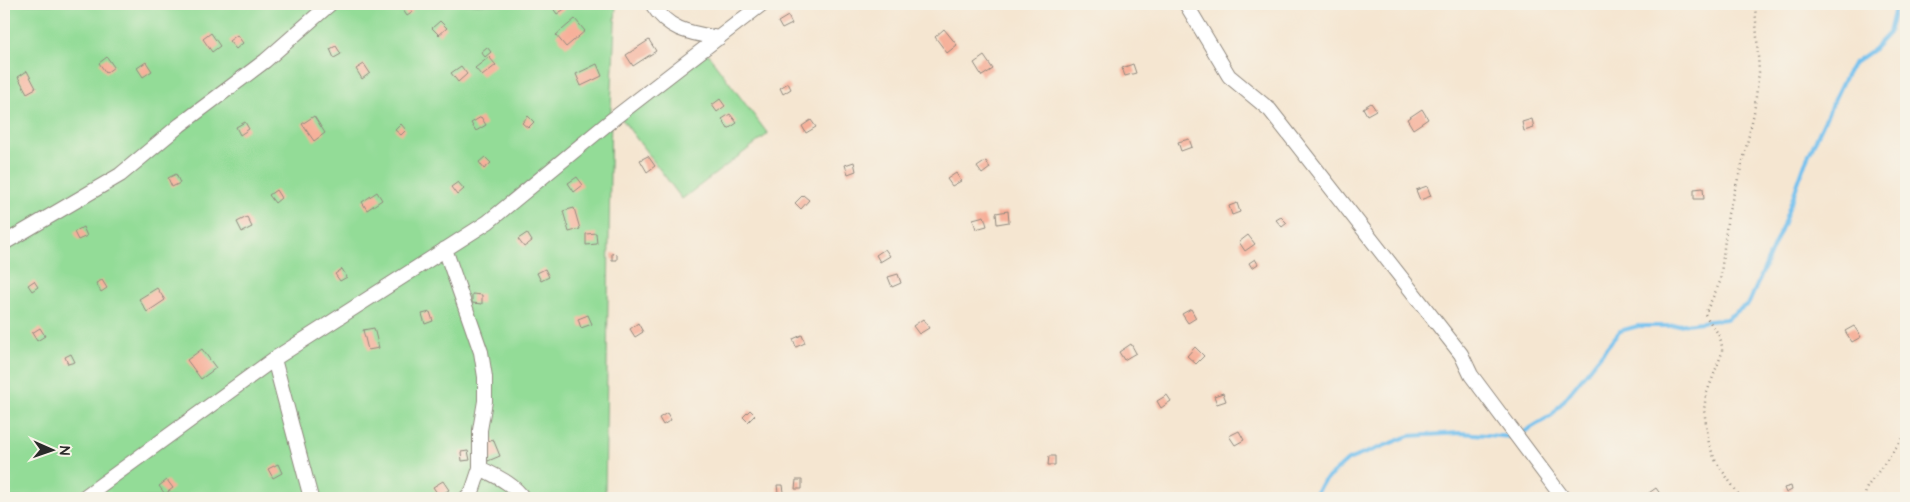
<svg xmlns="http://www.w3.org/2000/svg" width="1910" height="502" font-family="'Architects Daughter',sans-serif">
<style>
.green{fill:#93dc97;stroke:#5f8461}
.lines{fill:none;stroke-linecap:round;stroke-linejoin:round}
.stream{stroke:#74c1ee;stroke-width:4}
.building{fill:#f6b09a}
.street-casing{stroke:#90887e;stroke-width:16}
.path{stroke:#90887e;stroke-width:2.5;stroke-dasharray:1 4;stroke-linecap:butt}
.street{stroke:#fff;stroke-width:14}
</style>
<rect width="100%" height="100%" fill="#f7f3e8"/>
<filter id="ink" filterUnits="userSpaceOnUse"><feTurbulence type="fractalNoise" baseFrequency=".02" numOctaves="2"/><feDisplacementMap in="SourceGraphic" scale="10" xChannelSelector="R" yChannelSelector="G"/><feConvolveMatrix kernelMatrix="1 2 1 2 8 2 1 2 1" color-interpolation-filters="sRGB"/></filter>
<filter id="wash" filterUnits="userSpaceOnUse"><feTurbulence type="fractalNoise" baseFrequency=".0096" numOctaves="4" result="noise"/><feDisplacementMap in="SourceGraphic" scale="20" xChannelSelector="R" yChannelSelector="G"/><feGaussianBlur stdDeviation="1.12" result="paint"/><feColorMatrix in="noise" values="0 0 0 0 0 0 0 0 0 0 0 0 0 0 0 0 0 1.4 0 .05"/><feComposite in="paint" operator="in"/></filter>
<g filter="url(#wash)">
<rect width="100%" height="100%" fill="#f5e6d1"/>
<path class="green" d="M4 4H616L611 107 605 498H4Z
M707 53 768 134 682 199 621 118Z"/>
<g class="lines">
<path class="stream" d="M1519 435 1552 415 1620 331 1638 326H1669L1726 319 1749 303 1783 225 1805 163 1843 81 1853 64 1873 50 1889 33 1896 4
M1314 498 1321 484 1348 460 1409 436 1460 433 1513 437"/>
</g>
<g id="blocks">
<path class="building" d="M406 4 413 12 407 16 401 7Z
M550 4H564L566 8 557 14Z
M788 16 792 24 782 29 778 22Z
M575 19 585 31 566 47 556 35Z
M440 21 447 28 439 35 432 28Z
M944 29 957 45 947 53 935 37Z
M211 33 220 46 212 52 203 39Z
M237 35 243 43 236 49 229 41Z
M649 40 656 51 633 66 626 55Z
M336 46 341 54 334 58 330 49Z
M487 47 491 52 485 57 481 52Z
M984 56 993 69 982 76 974 63Z
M107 57 114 67 106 73 99 63Z
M489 57 496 65 482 76 475 68Z
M146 62 152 71 143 77 137 68Z
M364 64 370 73 362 79 356 69Z
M597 64 602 76 581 86 576 74Z
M1133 64 1136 73 1125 76 1122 68Z
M461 66 467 74 458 82 451 73Z
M27 71 36 88 27 93 18 77Z
M788 83 791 89 783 94 780 88Z
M720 99 725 106 717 112 712 105Z
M1371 103 1376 110 1367 115 1363 108Z
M1422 109 1428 119 1413 129 1407 119Z
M730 114 737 123 728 129 722 119Z
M314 116 325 133 314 141 302 124Z
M528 116 534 122 528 128 522 123Z
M481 117 486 125 476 131 471 123Z
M1532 119 1534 128 1524 131 1522 122Z
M811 120 816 127 806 133 802 126Z
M245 122 249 129 240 135 236 127Z
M401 124 406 130 401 135 395 130Z
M1189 139 1192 147 1181 151 1178 142Z
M648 156 655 166 647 172 640 160Z
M485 157 491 163 484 169 479 162Z
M986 161 990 168 982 174 977 167Z
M854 162 856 171 848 174 845 165Z
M956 173 961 181 952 186 947 179Z
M176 174 180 183 172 187 168 178Z
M577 177 583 185 574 192 568 183Z
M458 182 464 189 457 195 451 187Z
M1427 186 1431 196 1420 200 1416 190Z
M1703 188 1704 199H1694V189Z
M276 190 281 198 275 203 269 195Z
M377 192 382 200 367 210 362 202Z
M803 195 809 200 801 209 795 203Z
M1237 203 1240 212 1232 215 1229 206Z
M574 208 580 229 569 232 563 211Z
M1008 211 1009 222 997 224 996 213Z
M984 216 987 226 976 229 973 219Z
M247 217 252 227 242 232 237 222Z
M1281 217 1287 223 1282 227 1276 220Z
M83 227 87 236 78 240 74 232Z
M527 233 532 241 524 247 518 239Z
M596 233 597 244 586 245V234Z
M1248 235 1255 244 1245 251 1239 242Z
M885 249 890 256 880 262 876 255Z
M612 253 617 254V260H612Z
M1255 259 1258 264 1252 268 1249 263Z
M342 269 347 277 340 281 335 274Z
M545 269 549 277 541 281 537 273Z
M898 274 901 283 892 287 888 277Z
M102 280 107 288 101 292 96 283Z
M34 281 38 287 32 291 28 285Z
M157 288 165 300 147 312 139 299Z
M472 294 482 295V304L472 303Z
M1191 309 1196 318 1188 323 1182 314Z
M430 312 433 321 425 324 422 314Z
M588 315 592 324 581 328 578 319Z
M923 319 929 328 919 334 913 326Z
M638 323 643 332 635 337 630 329Z
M1854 326 1861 337 1852 342 1845 331Z
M40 328 45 336 37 341 32 333Z
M374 328 379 348 368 350 363 330Z
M802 335 805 343 796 347 793 339Z
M1131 344 1136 353 1124 360 1119 352Z
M1195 347 1204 356 1196 364 1187 356Z
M202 349 216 368 201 379 187 360Z
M71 354 75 362 68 364 65 357Z
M1223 393 1226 401 1217 404 1214 396Z
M1167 395 1171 401 1161 408 1157 401Z
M750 410 755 415 748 422 743 417Z
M667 413 671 420 663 425 659 418Z
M1239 431 1244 440 1235 445 1229 436Z
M493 439 500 456 488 461 481 444Z
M468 451 470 460 462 461 461 452Z
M1049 456H1055V465H1048Z
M278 464 282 473 273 478 268 469Z
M167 480 173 488 165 494 159 486Z
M796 480H802V489H795Z
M443 481 449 490 439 496 433 487Z
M777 485H783L784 492 778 493Z
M1791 486 1792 490 1786 493 1784 488Z
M1656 488 1663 498H1648L1646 495Z
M1833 493 1837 498H1826Z"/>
</g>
</g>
<g filter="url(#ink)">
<use href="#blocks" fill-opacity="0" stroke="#90887e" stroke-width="1"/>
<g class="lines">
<g class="street-casing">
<path id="street" d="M652 4C669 31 690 33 719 38
M1186 4 1229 76 1270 110 1461 354 1471 375 1563 498
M4 243 120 175 180 125 265 61 330 4
M445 249 481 352 485 377V401L480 430V468L472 492 466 498
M274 359 311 498
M480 468C495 476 513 483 523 498
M83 498 274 359 488 222 613 119 762 4"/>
</g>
<path class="path" d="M1741 498 1715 460 1709 444 1704 410 1706 395 1722 353C1723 334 1713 329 1705 314L1720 282 1728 214 1743 161 1754 113 1759 72 1755 4
M1864 498 1867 487 1906 434"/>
<use href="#street" class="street"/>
</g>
</g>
<rect width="1910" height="502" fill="none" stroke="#f7f3e8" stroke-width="20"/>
<g transform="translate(52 450) rotate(92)" stroke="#f7f3e8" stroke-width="4" paint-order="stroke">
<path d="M0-4L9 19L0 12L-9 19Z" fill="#2b2b2b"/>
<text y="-8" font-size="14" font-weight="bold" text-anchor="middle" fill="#2b2b2b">N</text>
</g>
</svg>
